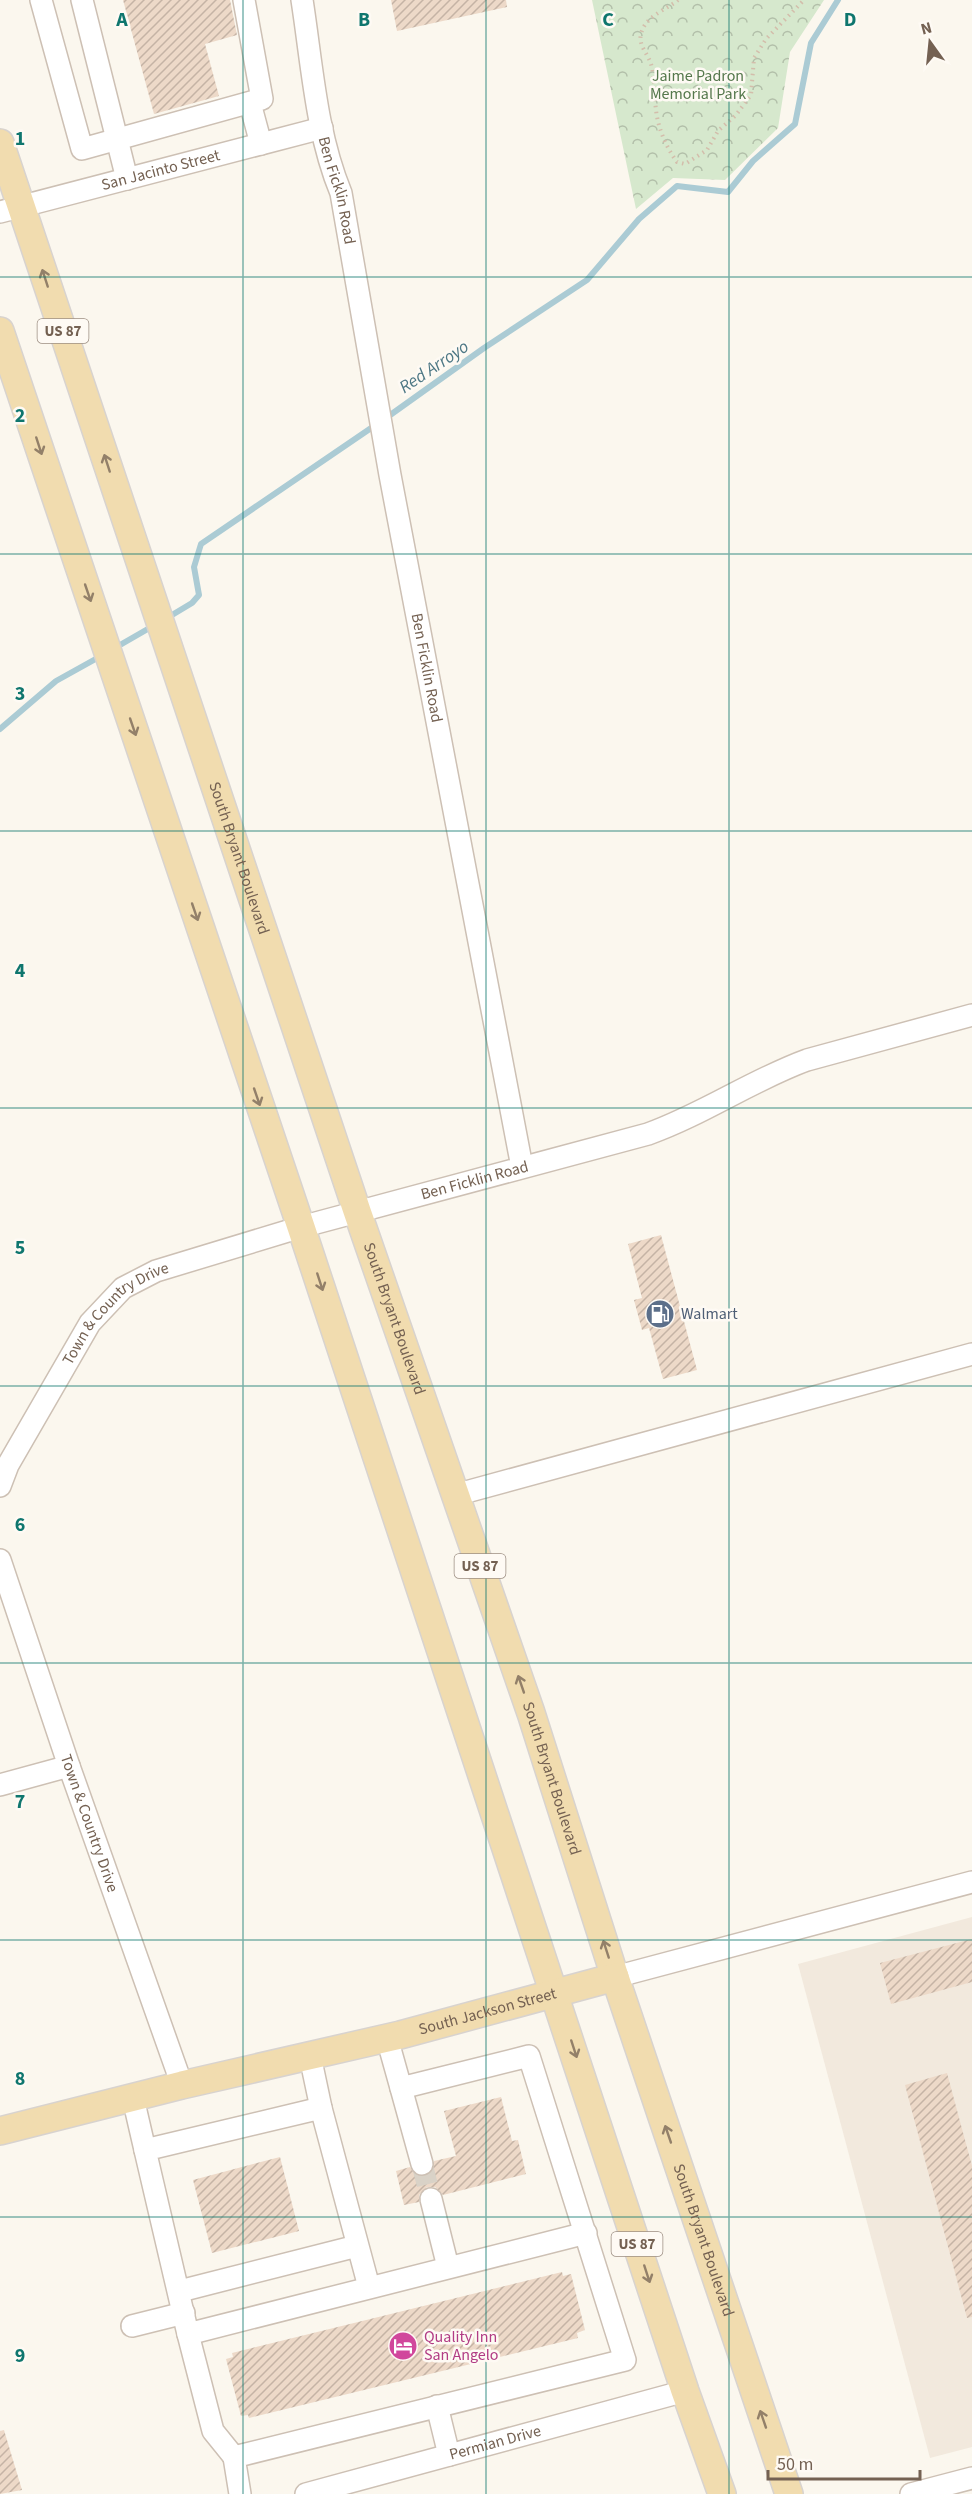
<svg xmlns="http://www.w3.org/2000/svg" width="972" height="2494" font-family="'Source Sans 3',sans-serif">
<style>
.residential{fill:#f2e9dd}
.park{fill:url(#park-crowns)}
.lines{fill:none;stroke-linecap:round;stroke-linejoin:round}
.stream{stroke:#abcbd4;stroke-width:6}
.building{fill:url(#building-hatch)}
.minor-tunnel{stroke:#d9d2c7;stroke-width:21;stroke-dasharray:21 10;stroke-linecap:butt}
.minor-casing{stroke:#cdc0b4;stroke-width:24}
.major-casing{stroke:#d8d3cf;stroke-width:30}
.path{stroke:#d3bdab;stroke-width:4;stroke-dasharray:1.5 4.5;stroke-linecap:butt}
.minor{stroke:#fff;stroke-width:21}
.major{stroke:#f1dcaf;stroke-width:27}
.oneway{stroke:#938069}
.grid{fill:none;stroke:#0f766e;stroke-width:1.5;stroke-opacity:0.55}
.labels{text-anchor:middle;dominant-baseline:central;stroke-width:5;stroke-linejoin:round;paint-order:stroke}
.shield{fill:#fefaf4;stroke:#9d8f83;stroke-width:1.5}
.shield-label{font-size:15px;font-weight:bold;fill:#746152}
.park-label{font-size:16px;fill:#55784c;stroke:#fefaf4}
.street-label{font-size:16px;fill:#746152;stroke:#fefaf4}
.service-label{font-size:16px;fill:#4e5e75;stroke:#fefaf4;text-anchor:start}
.hotel-label{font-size:16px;fill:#b23c85;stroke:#fefaf4;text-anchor:start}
.water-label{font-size:18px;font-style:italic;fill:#4e7885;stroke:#fefaf4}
.grid-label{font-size:20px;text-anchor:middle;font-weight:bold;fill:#0f766e;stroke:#fefaf4;stroke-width:5;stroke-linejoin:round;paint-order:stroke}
</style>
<defs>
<pattern id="park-crowns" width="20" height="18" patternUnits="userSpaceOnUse" patternTransform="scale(1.5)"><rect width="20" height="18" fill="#d6e8cd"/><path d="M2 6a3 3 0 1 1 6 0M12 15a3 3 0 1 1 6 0" fill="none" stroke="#b2bfa9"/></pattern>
<pattern id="building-hatch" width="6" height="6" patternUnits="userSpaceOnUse" patternTransform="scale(1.5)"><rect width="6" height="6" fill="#edd9c8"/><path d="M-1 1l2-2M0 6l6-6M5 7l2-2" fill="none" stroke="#c5b3a5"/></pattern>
</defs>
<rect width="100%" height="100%" fill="#fbf7ee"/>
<path class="residential" d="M972 1917V2447L930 2458 798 1964Z"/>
<path class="park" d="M592 0H824L790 52 778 128 725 180 673 178 636 209Z"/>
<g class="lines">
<path class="stream" d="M386 418 484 348 587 280 639 219 677 186 728 192 753 161 795 124 811 43 838 0
M167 618 192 603 199 595 194 567 201 544 377 424
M113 649 153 626
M0 729 56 681 101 656"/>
</g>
<path class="building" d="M123 0H230L237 35 205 44 219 96 154 114Z
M391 0H506L507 7 397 31Z
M661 1235 697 1370 663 1379 649 1328 642 1330 634 1300 642 1298 628 1244Z
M972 1939V1982L891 2004 880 1963Z
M947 2073 972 2166V2317L967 2318 905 2085Z
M501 2097 512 2141 518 2140 526 2174 443 2195 435 2187H427L419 2195V2202L404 2205 396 2171 410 2167 414 2173 425 2176 431 2172 434 2161 456 2156 444 2111Z
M280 2157 299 2231 212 2253 193 2180Z
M562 2272 563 2276 571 2274 585 2330 577 2333 578 2338 249 2418 248 2415 241 2416 226 2359 233 2357 232 2353Z
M4 2430 22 2490 0 2494V2431Z"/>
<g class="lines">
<path class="minor-tunnel" d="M422 2164 431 2199"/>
<g class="minor-casing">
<g id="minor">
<path d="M41 0 82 149 262 99 244 0"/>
<path d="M82 0 127 179"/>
<path id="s1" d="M302 0C312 64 316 133 341 193L390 475 522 1167"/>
<path d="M250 103 261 144"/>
<path id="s2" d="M0 212 322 128"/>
<path id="s3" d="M0 1486 8 1465 90 1323 123 1288 156 1271 301 1227 648 1134C704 1114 752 1080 807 1060L972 1015"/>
<path d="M455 1495 972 1354"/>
<path id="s4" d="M0 1560 69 1766 182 2085"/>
<path d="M0 1785 69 1766"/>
<path d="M615 1977 972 1882"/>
<path d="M310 2056 321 2108"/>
<path d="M401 2088 422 2164"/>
<path d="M133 2098 145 2150"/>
<path d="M431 2199 448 2267"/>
<path d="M180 2291 357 2246"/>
<path d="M132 2326 184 2313"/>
<path d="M188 2334 145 2150 321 2108 369 2287"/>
<path d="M437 2406 449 2455"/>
<path d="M234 2457 213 2431 188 2334 586 2233"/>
<path d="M240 2494 234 2457 625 2360 529 2056 401 2088 387 2038"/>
<path id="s5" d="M306 2494 685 2391"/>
<path d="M911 2494 972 2478"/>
</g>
</g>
<g class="major-casing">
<g id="major">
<path id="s6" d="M0 143 357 1211 531 1713 615 1977 789 2494"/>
<path d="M0 331 301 1227 685 2391 722 2494"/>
<path id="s7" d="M0 2131 182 2085 400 2035 615 1977"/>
</g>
</g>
<path class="path" d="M678 0C666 10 645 16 641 34 638 45 648 54 651 64 655 79 654 94 656 110 658 128 666 147 677 162L685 164 707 150 718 131 736 115 751 95 754 58 766 39 804 0"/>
<use href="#minor" class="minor"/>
<use href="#major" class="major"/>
</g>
<defs><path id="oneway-shaft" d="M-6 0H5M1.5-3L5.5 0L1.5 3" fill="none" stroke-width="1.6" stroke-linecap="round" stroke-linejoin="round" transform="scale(1.5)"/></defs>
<g class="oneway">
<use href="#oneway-shaft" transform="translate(45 278) rotate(-108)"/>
<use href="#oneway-shaft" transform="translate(39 446) rotate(72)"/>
<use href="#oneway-shaft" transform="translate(107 463) rotate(-108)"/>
<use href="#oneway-shaft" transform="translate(88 593) rotate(71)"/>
<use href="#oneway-shaft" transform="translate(133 727) rotate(71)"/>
<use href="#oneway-shaft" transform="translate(195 912) rotate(71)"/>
<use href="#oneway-shaft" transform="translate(257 1097) rotate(71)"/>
<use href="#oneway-shaft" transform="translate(320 1282) rotate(72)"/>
<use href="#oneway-shaft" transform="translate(521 1684) rotate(-109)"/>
<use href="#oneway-shaft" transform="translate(606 1949) rotate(-108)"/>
<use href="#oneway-shaft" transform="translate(574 2049) rotate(72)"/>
<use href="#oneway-shaft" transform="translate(668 2134) rotate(-109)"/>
<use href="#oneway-shaft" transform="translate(647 2274) rotate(72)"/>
<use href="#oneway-shaft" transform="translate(763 2419) rotate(-109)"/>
</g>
<path class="grid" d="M243 0V2494M486 0V2494M729 0V2494M0 277H972M0 554H972M0 831H972M0 1108H972M0 1386H972M0 1663H972M0 1940H972M0 2217H972"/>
<defs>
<g id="fuel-disc" transform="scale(1.5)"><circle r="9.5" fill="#5c6f8a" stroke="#fefaf4"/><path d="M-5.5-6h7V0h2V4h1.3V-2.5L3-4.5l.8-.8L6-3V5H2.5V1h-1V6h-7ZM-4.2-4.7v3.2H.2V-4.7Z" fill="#fff"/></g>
<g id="hotel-disc" transform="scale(1.5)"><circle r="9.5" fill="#d1479c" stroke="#fefaf4"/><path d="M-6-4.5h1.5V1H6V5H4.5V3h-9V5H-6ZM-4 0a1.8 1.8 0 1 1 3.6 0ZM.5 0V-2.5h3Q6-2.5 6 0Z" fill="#fff"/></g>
</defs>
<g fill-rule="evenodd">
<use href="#fuel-disc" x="660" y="1314"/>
<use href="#hotel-disc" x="403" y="2346"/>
</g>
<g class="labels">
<g class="shield">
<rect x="37.5" y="319" width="51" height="24" rx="4.5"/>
<rect x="454.5" y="1554" width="51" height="24" rx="4.5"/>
<rect x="611.5" y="2232" width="51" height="24" rx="4.5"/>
</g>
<g class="shield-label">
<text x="63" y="331">US 87</text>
<text x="480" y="1566">US 87</text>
<text x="637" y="2244">US 87</text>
</g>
<g class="park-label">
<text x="698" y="76">Jaime Padron<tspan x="698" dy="18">Memorial Park</tspan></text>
</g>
<g class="street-label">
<text stroke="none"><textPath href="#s2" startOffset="166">San Jacinto Street</textPath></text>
<text stroke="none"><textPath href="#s1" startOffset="194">Ben Ficklin Road</textPath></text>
<text stroke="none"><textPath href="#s1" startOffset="680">Ben Ficklin Road</textPath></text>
<text stroke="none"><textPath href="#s6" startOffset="754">South Bryant Boulevard</textPath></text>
<text stroke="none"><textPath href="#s3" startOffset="603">Ben Ficklin Road</textPath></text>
<text stroke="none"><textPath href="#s3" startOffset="212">Town &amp; Country Drive</textPath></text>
<text stroke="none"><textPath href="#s6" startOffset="1240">South Bryant Boulevard</textPath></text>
<text stroke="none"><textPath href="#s6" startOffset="1726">South Bryant Boulevard</textPath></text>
<text stroke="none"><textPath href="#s4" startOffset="278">Town &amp; Country Drive</textPath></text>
<text stroke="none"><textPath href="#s7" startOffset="502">South Jackson Street</textPath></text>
<text stroke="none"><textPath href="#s6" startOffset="2212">South Bryant Boulevard</textPath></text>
<text stroke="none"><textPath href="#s5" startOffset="196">Permian Drive</textPath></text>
</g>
<g class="service-label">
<text x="681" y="1314">Walmart</text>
</g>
<g class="hotel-label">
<text x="424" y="2337">Quality Inn<tspan x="424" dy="18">San Angelo</tspan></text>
</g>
<g class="water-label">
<text transform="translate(434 367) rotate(-34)">Red Arroyo</text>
</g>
</g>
<g class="grid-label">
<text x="122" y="26">A</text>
<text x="364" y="26">B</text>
<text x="608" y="26">C</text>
<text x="850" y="26">D</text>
<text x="20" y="145">1</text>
<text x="20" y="422">2</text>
<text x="20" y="700">3</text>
<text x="20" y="977">4</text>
<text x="20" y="1254">5</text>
<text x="20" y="1531">6</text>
<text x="20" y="1808">7</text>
<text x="20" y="2085">8</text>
<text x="20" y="2362">9</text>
</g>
<g transform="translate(930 42) rotate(345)" stroke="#fefaf4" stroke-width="4.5" paint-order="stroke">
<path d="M0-4.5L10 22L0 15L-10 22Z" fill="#746152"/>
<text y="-9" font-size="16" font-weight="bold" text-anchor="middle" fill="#746152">N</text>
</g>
<path d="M768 2470v9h152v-9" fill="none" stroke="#746152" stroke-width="3"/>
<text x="777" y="2470" font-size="18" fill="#746152" stroke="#fefaf4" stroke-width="4.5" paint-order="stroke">50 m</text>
</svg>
